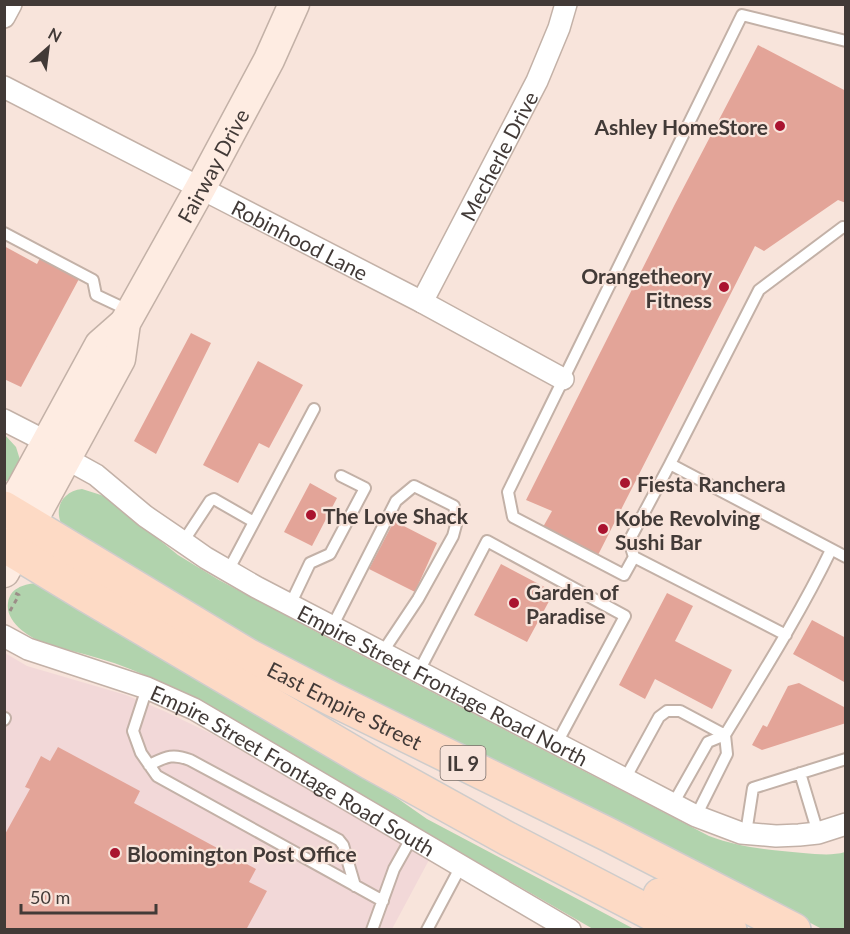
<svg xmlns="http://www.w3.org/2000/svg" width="850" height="934" font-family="Lato,sans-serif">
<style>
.industrial{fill:#f2d8d8}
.green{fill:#b1d3ad}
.building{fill:#e3a498}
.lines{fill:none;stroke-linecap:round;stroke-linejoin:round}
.service-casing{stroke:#c3b1a7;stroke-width:14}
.minor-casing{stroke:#c3b1a7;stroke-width:24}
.secondary-casing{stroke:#c3b1a7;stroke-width:33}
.primary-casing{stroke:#cecccb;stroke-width:36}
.path{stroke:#9c8e88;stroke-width:3;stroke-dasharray:4.5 4.5;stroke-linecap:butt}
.service{stroke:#fff;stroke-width:10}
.minor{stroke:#fff;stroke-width:21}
.secondary{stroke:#feece2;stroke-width:30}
.primary{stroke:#fddac5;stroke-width:33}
.poi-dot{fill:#aa132f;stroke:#f8e4db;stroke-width:2}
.labels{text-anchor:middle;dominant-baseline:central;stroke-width:4.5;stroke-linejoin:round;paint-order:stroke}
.shield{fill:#f8e4db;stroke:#796d68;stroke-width:1.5}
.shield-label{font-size:20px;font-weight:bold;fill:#423a37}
.poi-label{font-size:21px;font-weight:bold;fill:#423a37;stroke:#f8e4db;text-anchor:start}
.street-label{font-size:21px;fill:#423a37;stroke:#f8e4db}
</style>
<rect width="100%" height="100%" fill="#f8e4db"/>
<path class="industrial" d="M5 653 27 666 126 695 164 711 214 735 429 860 392 929 5 930Z"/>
<path class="green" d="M5 435 16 447 21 463 13 477 5 482Z
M82 489 101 495 110 500 178 555 219 580 330 639 709 836C741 848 770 850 803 853 817 854 832 856 845 852V929H822L707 869 245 640 61 523C54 506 64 491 82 489Z
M35 583 354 768 427 819 634 929H593L205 705C180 692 156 679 130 669 110 661 89 655 68 650 61 647 53 647 46 644 30 638 5 622 8 603 10 588 23 585 35 583Z"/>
<path class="building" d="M758 45 846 91V203L838 200 764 251 755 246 598 555 543 527 552 511 526 500 675 204Z
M4 246 37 264 41 256 80 277 21 387 4 379Z
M191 333 211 343 156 454 134 441Z
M258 361 303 385 269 448 259 443 238 483 203 465Z
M310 483 337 498 312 546 284 532Z
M394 521 437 543 415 592 369 569Z
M501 564 554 592 527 642 474 615Z
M667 593 693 606 675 641 732 670 712 709 655 679 645 699 619 685Z
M812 620 846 638V683L793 654Z
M799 683 844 707 846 712V723L762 750 752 745 763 725 767 727 788 686Z
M58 747 140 791 134 803 256 869 249 882 267 891 246 930H4V836L30 789 25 787 41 756 50 761Z"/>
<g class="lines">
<g class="service-casing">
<path id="service" d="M846 41 742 15 508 492 513 517 624 575 634 557 629 541 670 464 846 557
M4 233 93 280 96 295 130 311
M670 464 759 290 843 227 846 228
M183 542 210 501 214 499 254 522
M634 557 786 635
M228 571 314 409
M290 605 310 563 330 554 365 488 341 476
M332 627 396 501 414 486 454 506 457 521 453 536 418 599 382 653
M419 671 487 541 625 616 557 743
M147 688 133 731 141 753 157 776 383 901
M4 720 5 718
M149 765C166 757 172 753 190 760L339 840 343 845 355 886
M800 773 818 833
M625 779 659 717 667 711H680L725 735
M673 804 708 742 725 735C762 674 800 614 831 550
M696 816 727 754 725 735
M746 833 753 788 846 759
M372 930 394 869 412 837
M427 930 461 866"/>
</g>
<g class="minor-casing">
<g id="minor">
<path d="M4 17 11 4"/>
<path id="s1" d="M4 87 422 302 563 379"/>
<path id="s2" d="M422 302 537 81 559 28 566 4"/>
<path d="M4 420 47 442"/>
<path id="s3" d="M67 459 96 475 145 516 183 542 206 558 256 587 696 816 741 833 776 836 799 835 818 833 846 824"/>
<path id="s4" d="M4 636 28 649 147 688 194 709 570 930"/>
</g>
</g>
<g class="secondary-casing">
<g id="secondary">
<path d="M4 517 22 488 100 345 125 323"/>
<path id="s5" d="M4 572 120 359 125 323 201 187 269 60 294 4"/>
</g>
</g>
<g class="primary-casing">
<g id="primary">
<path id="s6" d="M4 508 249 656 332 699 607 834 794 930"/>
<path d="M4 545 86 595 369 762 508 839 683 930"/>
<path d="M660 895 730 930"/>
</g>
</g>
<path class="path" d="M10 611 19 595 15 593"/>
<use href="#service" class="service"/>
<use href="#minor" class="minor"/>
<use href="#secondary" class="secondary"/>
<use href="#primary" class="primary"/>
</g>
<g class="poi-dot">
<circle cx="780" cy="126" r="6"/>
<circle cx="724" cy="287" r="6"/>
<circle cx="625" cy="483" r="6"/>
<circle cx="311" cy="515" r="6"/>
<circle cx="603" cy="529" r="6"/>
<circle cx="514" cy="603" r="6"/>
<circle cx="115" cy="853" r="6"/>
</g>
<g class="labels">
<rect class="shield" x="440.5" y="746" width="45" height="34" rx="4.5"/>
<g class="shield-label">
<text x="463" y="763">IL 9</text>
</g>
<g class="poi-label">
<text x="768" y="126" text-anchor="end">Ashley HomeStore</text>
<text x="712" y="275" text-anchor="end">Orangetheory<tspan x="712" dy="24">Fitness</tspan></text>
<text x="637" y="483">Fiesta Ranchera</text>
<text x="323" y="515">The Love Shack</text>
<text x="615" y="517">Kobe Revolving<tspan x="615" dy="24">Sushi Bar</tspan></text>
<text x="526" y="591">Garden of<tspan x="526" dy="24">Paradise</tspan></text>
<text x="127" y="853">Bloomington Post Office</text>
</g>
<g class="street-label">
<text stroke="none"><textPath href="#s2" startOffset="165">Mecherle Drive</textPath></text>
<text stroke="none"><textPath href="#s5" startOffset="459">Fairway Drive</textPath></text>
<text stroke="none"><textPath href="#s1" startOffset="333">Robinhood Lane</textPath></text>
<text stroke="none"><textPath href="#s3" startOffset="440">Empire Street Frontage Road North</textPath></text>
<text stroke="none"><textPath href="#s6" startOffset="394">East Empire Street</textPath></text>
<text stroke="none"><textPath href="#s4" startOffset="320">Empire Street Frontage Road South</textPath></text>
</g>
</g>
<rect width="850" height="934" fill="none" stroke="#423a37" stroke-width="12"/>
<g transform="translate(48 48) rotate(28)" stroke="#f8e4db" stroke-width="4.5" paint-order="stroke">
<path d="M0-4.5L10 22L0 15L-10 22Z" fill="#423a37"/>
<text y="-9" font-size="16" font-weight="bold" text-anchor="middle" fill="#423a37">N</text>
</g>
<path d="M21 904v9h135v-9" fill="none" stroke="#423a37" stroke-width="3"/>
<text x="30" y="904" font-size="18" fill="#423a37" stroke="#f8e4db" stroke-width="4.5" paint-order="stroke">50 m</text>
</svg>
